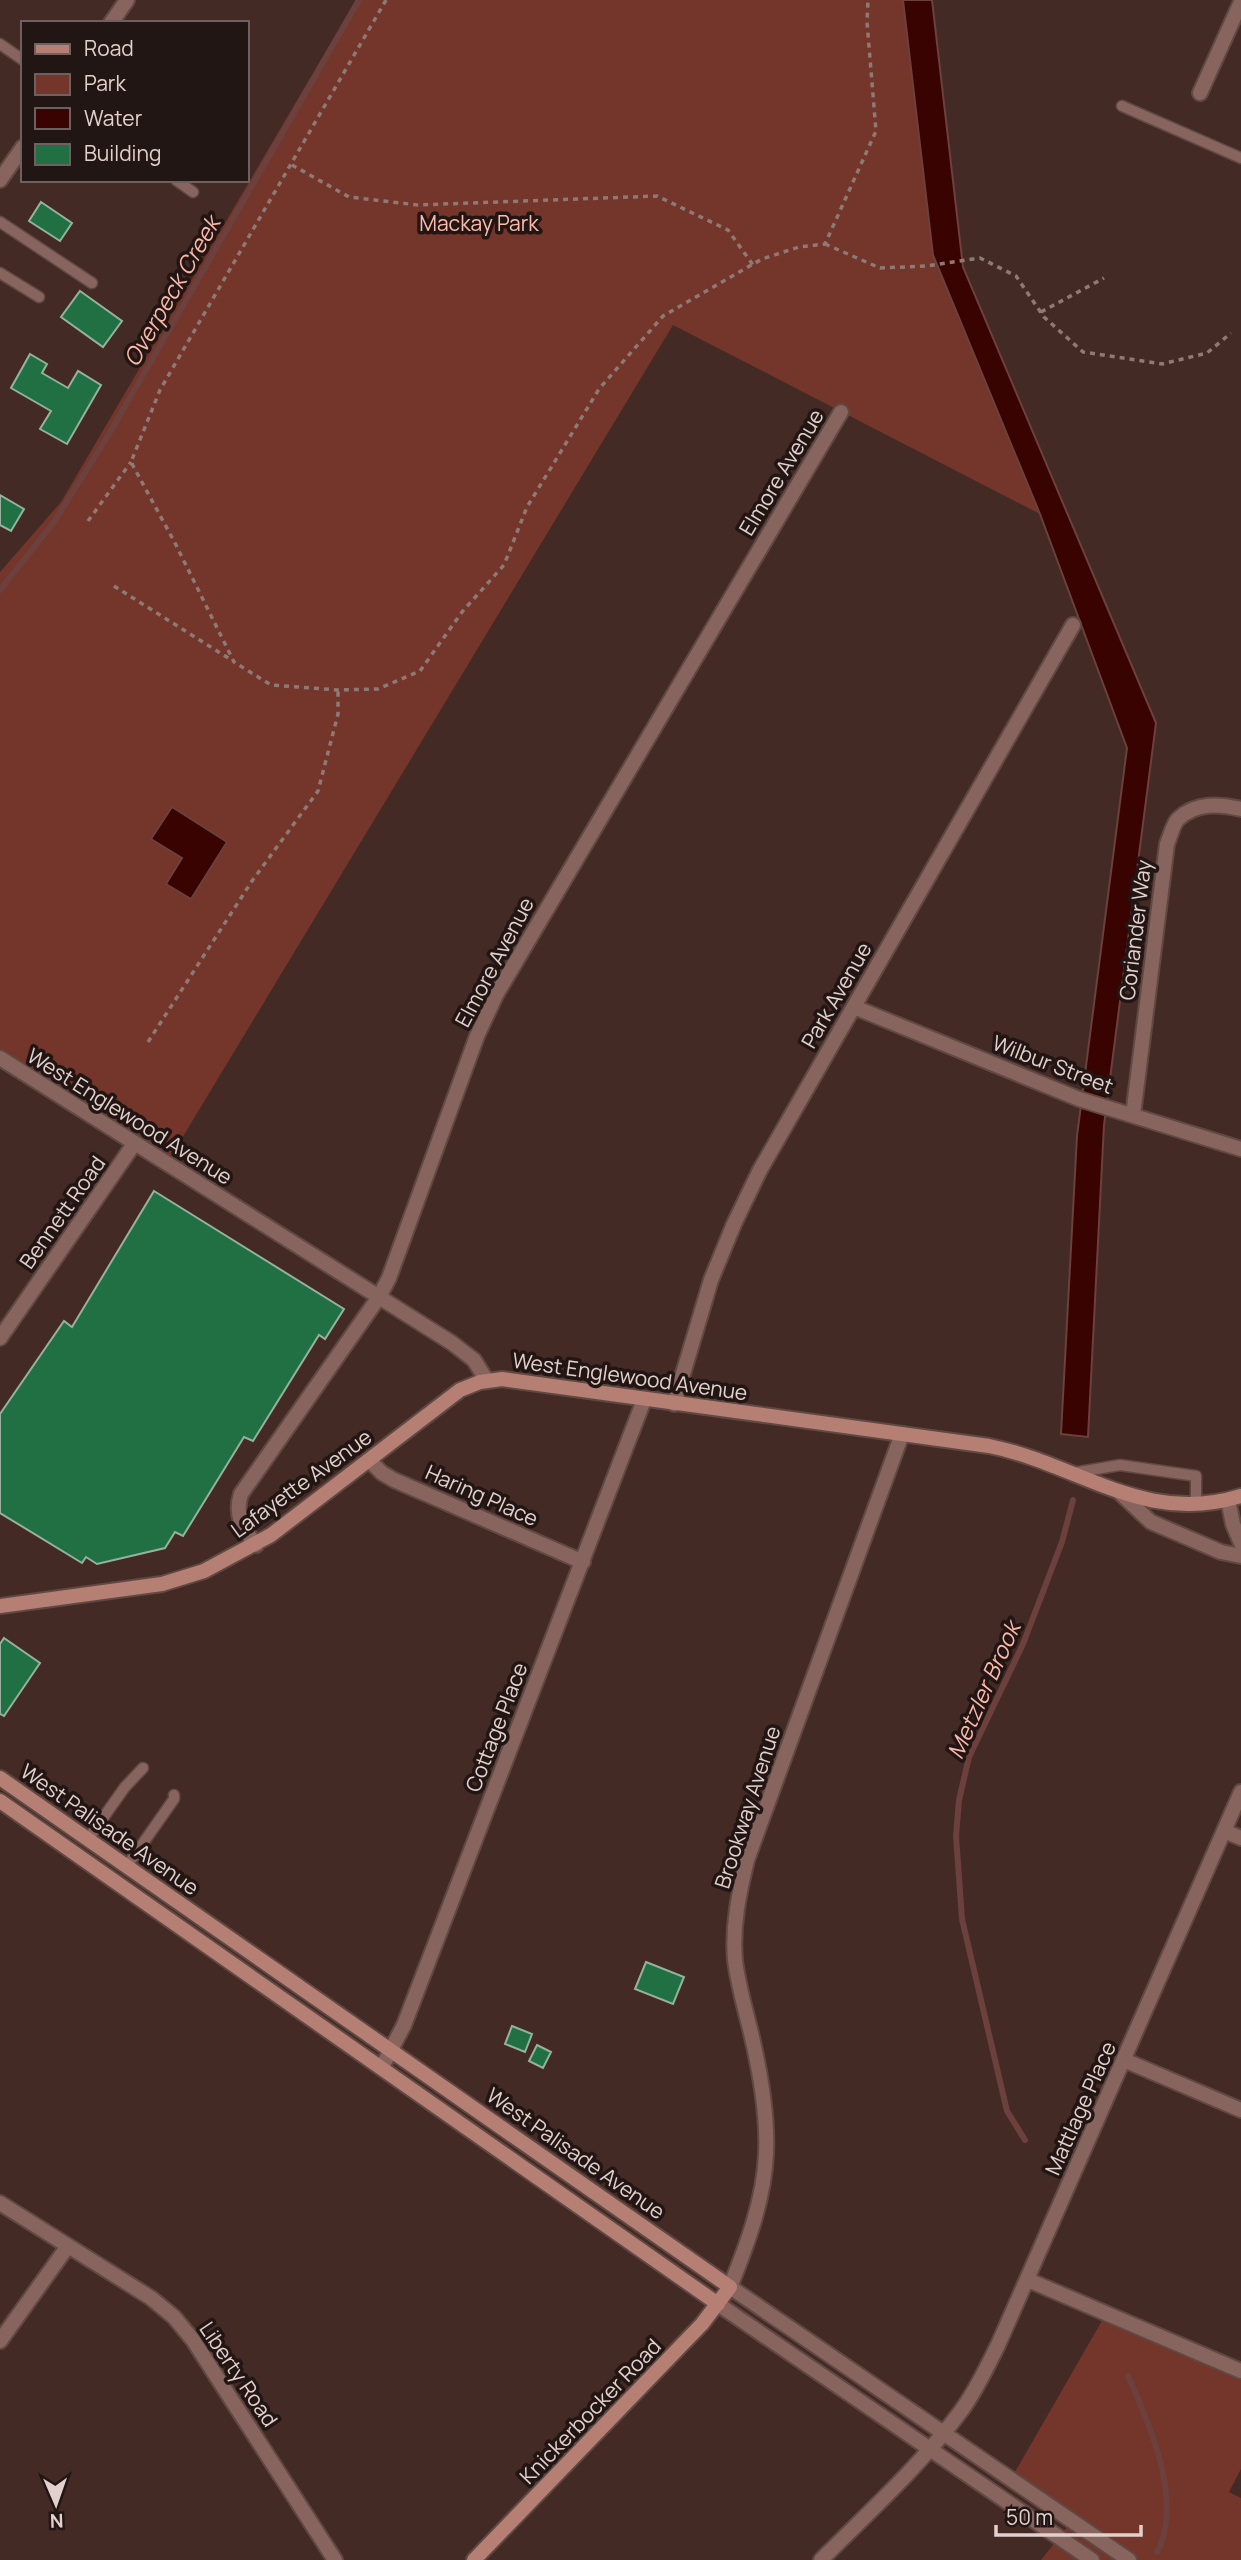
<svg xmlns="http://www.w3.org/2000/svg" width="1241" height="2560" font-family="Manrope,sans-serif">
<style>
.green{fill:#74352a}
.water{fill:#380300;stroke:#6b403d;stroke-width:2}
.lines{fill:none;stroke-linecap:round;stroke-linejoin:round}
.stream{stroke:#6b403d;stroke-width:6}
.building{fill:#217043;stroke:#96b19e;stroke-width:2}
.lane-casing{stroke:#604843;stroke-width:13}
.street-casing{stroke:#604843;stroke-width:18}
.secondary-casing{stroke:#604843;stroke-width:18}
.path{stroke:#8f7975;stroke-width:3.5;stroke-dasharray:5 5;stroke-linecap:butt}
.lane{stroke:#87645d;stroke-width:10}
.street{stroke:#87645d;stroke-width:14}
.secondary{stroke:#b67f74;stroke-width:14}
.labels{text-anchor:middle;dominant-baseline:central;stroke-width:7;stroke-linejoin:round;paint-order:stroke}
.park-label{font-size:21px;fill:#febbad;stroke:#221614}
.street-label{font-size:21px;fill:#e1d0cc;stroke:#221614}
.water-label{font-size:23px;font-style:italic;fill:#fab7a9;stroke:#221614}
</style>
<rect width="100%" height="100%" fill="#442a25"/>
<path class="green" d="M356 0H903L933 255 1040 514 673 325 167 1163 0 1055V572L61 502Z
M1103 2319 1241 2376V2469L1229 2492 1241 2498V2560H1041L1067 2527 1007 2486Z"/>
<path class="water" d="M903 0H932L963 267 1156 723 1104 1125 1088 1437 1061 1434 1077 1136 1127 748 1040 514 933 255Z
M172 807 227 842 191 899 166 884 182 858 151 839Z"/>
<g class="lines">
<path class="stream" d="M0 590 54 522 109 434 359 0
M1025 2140 1007 2111 962 1919 956 1836 959 1800 969 1757 1023 1644 1062 1542 1073 1500
M1128 2376C1149 2422 1184 2503 1157 2552"/>
</g>
<path class="building" d="M41 202 72 223 60 241 29 221Z
M80 291 122 321 103 347 61 317Z
M30 354 47 364 42 373 68 388 78 371 101 385 67 444 40 429 51 411 11 388Z
M0 495 24 509 11 531 0 525Z
M154 1191 344 1309 325 1339 319 1335 253 1441 244 1437 183 1536 175 1532 165 1548 97 1564 86 1557 82 1563 0 1513V1414L64 1321 72 1327Z
M4 1638 40 1663 4 1716 0 1714V1644Z
M646 1962 684 1977 673 2004 635 1989Z
M512 2026 532 2034 525 2052 505 2044Z
M537 2045 551 2052 543 2068 529 2061Z"/>
<g class="lines">
<g class="lane-casing">
<path id="lane" d="M0 44 23 60
M1122 106 1241 158
M176 180 193 192
M0 222 92 283
M0 273 39 297
M1073 1473 1120 1465 1196 1476V1505
M88 1839 125 1787 143 1768
M127 1866 174 1799V1795"/>
</g>
<g class="street-casing">
<path id="street" d="M111 23 127 0
M1200 93 1241 2
M0 180 23 147
M854 1007 1079 1099 1241 1149
M0 1058 452 1343 474 1360 487 1381
M1133 1115 1167 844C1170 837 1173 824 1178 819 1196 802 1219 804 1241 809
M0 1338 134 1144
M674 1404 711 1280 734 1224 760 1170 1073 625
M902 1434 747 1860C739 1893 732 1926 735 1960 738 1985 745 2008 751 2033 760 2071 768 2114 766 2154 764 2200 747 2245 730 2287L1129 2560
M369 1460 382 1473 394 1480 583 1562
M1118 1491 1151 1522 1221 1552 1241 1556
M1228 1500 1233 1524 1241 1543
M256 1545C243 1528 234 1515 241 1494L379 1297 389 1278 477 1036 496 995 841 412
M1224 1831 1241 1838
M1124 2060 1241 2110
M382 2067 404 2025 644 1400
M0 2203 151 2298 174 2317 193 2340 335 2560
M1028 2280 1241 2371
M718 2304 1092 2560
M0 2341 68 2246
M821 2560C869 2512 921 2465 961 2411 976 2391 987 2367 998 2345L1241 1792"/>
</g>
<g class="secondary-casing">
<path id="secondary" d="M0 1606 162 1584 204 1571 271 1535 460 1390 480 1382 502 1379 989 1446C1079 1464 1144 1526 1241 1496
M0 1778 730 2287 702 2324 474 2560
M0 1801 718 2304"/>
</g>
<path class="path" d="M386 0 160 390 131 462 175 543 234 662 271 685 338 690 378 689 420 671 462 612 504 565 527 507 599 389 663 316 762 259 799 247 825 244 876 131 867 22 868 0
M292 165 349 197 418 205 657 196 728 230 753 265
M825 244 880 268 927 266 980 258 1016 276 1044 317 1083 352 1162 364 1207 353 1231 333
M1041 312 1104 278
M88 521 131 462
M114 586 233 661
M148 1042 252 881 318 791 338 714V690"/>
<use href="#lane" class="lane"/>
<use href="#street" class="street"/>
<use href="#secondary" class="secondary"/>
</g>
<g class="labels">
<g class="park-label">
<text x="479" y="223">Mackay Park</text>
</g>
<g class="street-label">
<text transform="translate(781 472) rotate(-59)">Elmore Avenue</text>
<text transform="translate(1135 930) rotate(-83)">Coriander Way</text>
<text transform="translate(494 962) rotate(-62)">Elmore Avenue</text>
<text transform="translate(836 995) rotate(-60)">Park Avenue</text>
<text transform="translate(1053 1064) rotate(21)">Wilbur Street</text>
<text transform="translate(130 1116) rotate(32)">West Englewood Avenue</text>
<text transform="translate(62 1212) rotate(-55)">Bennett Road</text>
<text transform="translate(630 1376) rotate(8)">West Englewood Avenue</text>
<text transform="translate(301 1483) rotate(-36)">Lafayette Avenue</text>
<text transform="translate(482 1495) rotate(24)">Haring Place</text>
<text transform="translate(496 1727) rotate(-69)">Cottage Place</text>
<text transform="translate(747 1807) rotate(-72)">Brookway Avenue</text>
<text transform="translate(110 1829) rotate(35)">West Palisade Avenue</text>
<text transform="translate(1080 2108) rotate(-66)">Mattlage Place</text>
<text transform="translate(576 2153) rotate(35)">West Palisade Avenue</text>
<text transform="translate(239 2374) rotate(56)">Liberty Road</text>
<text transform="translate(590 2411) rotate(-46)">Knickerbocker Road</text>
</g>
<g class="water-label">
<text transform="translate(171 291) rotate(-60)">Overpeck Creek</text>
<text transform="translate(983 1690) rotate(-66)">Metzler Brook</text>
</g>
</g>
<rect x="21" y="21" width="228" height="161" fill="#221614" stroke="#6e605e" stroke-width="2"/>
<rect x="35" y="44" width="35" height="10" fill="#b67f74" stroke="#6e605e" stroke-width="2"/>
<text x="84" y="56" font-size="21" fill="#e1d0cc">Road</text>
<rect x="35" y="74" width="35" height="21" fill="#74352a" stroke="#6e605e" stroke-width="2"/>
<text x="84" y="91" font-size="21" fill="#e1d0cc">Park</text>
<rect x="35" y="108" width="35" height="21" fill="#380300" stroke="#6e605e" stroke-width="2"/>
<text x="84" y="126" font-size="21" fill="#e1d0cc">Water</text>
<rect x="35" y="144" width="35" height="21" fill="#217043" stroke="#6e605e" stroke-width="2"/>
<text x="84" y="161" font-size="21" fill="#e1d0cc">Building</text>
<g transform="translate(56 2504) rotate(178)" stroke="#221614" stroke-width="5" paint-order="stroke">
<path d="M0-5L12 26L0 18L-12 26Z" fill="#e1d0cc"/>
<text y="-10" font-size="19" font-weight="bold" text-anchor="middle" fill="#e1d0cc">N</text>
</g>
<path d="M996 2525v10h145v-10" fill="none" stroke="#e1d0cc" stroke-width="3.5"/>
<text x="1006" y="2525" font-size="21" fill="#e1d0cc" stroke="#221614" stroke-width="5" paint-order="stroke">50 m</text>
</svg>
